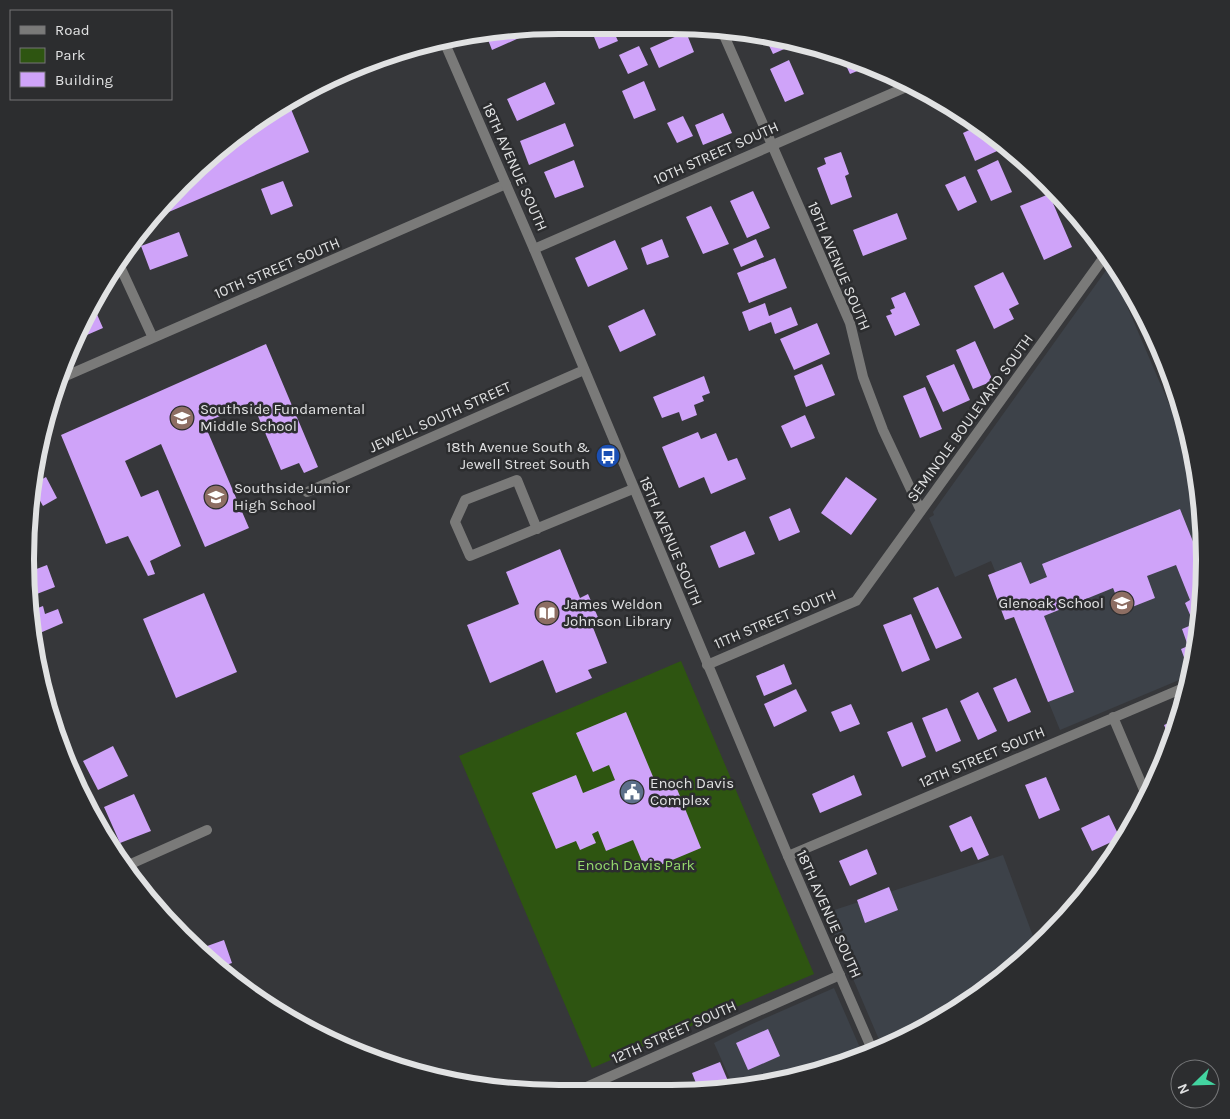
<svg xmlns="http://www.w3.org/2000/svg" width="1230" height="1119" font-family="Karla,sans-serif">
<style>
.built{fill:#3d4249}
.green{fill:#2e5511}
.building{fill:#cfa3f9}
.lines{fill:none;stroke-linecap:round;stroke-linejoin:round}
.minor{stroke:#7a7a79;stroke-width:10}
.tertiary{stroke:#7a7a79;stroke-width:10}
.labels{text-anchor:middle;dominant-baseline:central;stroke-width:5;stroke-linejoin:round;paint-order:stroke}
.street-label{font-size:15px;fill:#e1e2e3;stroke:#2c2d2f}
.poi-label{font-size:15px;fill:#e1e2e3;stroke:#2c2d2f;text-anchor:start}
.park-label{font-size:15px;fill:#95da6d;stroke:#2c2d2f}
.rim{fill:none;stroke:#e1e2e3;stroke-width:6}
</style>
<rect width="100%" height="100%" fill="#36373a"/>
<path class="built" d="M1107 269 1121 292 1196 467 1205 559 1195 663 1191 675 1060 730 991 561 955 577 929 518 934 515 933 512Z
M1003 855 1037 947 968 1004 883 1049 825 913Z
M834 988 864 1057 775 1084 734 1088 714 1043 752 1024Z"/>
<path class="green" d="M681 661 814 974 592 1068 459 756Z"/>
<path class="building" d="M603 27 612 28 618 41 599 49 592 32Z
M526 28 528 34 492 50 485 32Z
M686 32 694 52 659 68 650 48Z
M764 35H775L788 39 791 46 773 54Z
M639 46 648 65 628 74 619 55Z
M841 55 872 65 850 74Z
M789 60 804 94 785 102 770 69Z
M644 81 656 110 634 119 622 91Z
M545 82 555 104 517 121 507 99Z
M288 102 309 152 150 220 228 141 255 130 252 124Z
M960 111 968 115 973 120 965 123Z
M723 113 732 133 703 145 695 125Z
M683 116 693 136 677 143 667 123Z
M565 123 574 146 529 165 520 141Z
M980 125 1006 147 975 161 963 133Z
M841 152 849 174 845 176 852 197 831 205 817 168 826 164 824 158Z
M574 160 584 187 555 198 544 172Z
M998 160 1012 192 991 201 977 170Z
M965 176 977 202 958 211 945 185Z
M283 181 293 206 271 215 261 189Z
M753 191 770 228 747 238 730 201Z
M1049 194 1072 247 1044 260 1020 206Z
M711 206 729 244 703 254 686 217Z
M897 213 907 239 863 256 853 230Z
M179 232 188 256 150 270 141 246Z
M662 239 669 257 647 265 641 248Z
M756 239 764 257 741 267 733 249Z
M615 240 628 269 588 287 575 258Z
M775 258 787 288 749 303 737 273Z
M1003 272 1019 304 1009 309 1014 319 994 329 974 286Z
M905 292 920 325 895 336 886 316 892 314 890 310 895 308 891 298Z
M92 303 103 328 73 341 80 323Z
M765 303 769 316 791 307 798 325 775 334 771 322 749 331 742 312Z
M644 309 656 335 620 352 608 326Z
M817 323 830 354 794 370 780 339Z
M975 341 993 381 973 389 956 350Z
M266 344 318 467 304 473 299 463 281 470 252 402 204 423 249 528 205 547 161 444 125 461 141 497 158 490 181 546 150 561 155 574 148 576 128 536 106 544 61 435Z
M822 364 835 395 806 407 794 376Z
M954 364 970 400 943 412 926 376Z
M704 376 710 393 702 396 704 401 694 405 697 415 682 421 679 412 662 418 653 397Z
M925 387 942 429 920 438 903 396Z
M805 415 815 438 791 448 781 426Z
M698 432 701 439 716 433 728 461 737 458 746 479 711 494 704 477 679 488 662 447Z
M46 477 57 498 43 506 34 490 35 483Z
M846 477 877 499 851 535 821 513Z
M790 508 800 532 779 541 769 517Z
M1180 509 1194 544 1203 542 1205 559 1195 659 1186 663 1181 649 1188 646 1182 629 1194 624 1185 603 1190 600 1176 565 1147 576 1155 598 1122 611 1113 588 1044 616 1074 692 1048 702 1014 617 1005 620 988 575 1021 562 1030 584 1047 577 1042 564Z
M745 531 755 554 719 568 710 546Z
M27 544 33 559 25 561V559Z
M560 549 580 598 588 594 600 622 592 625 607 663 588 670 592 678 556 693 543 660 490 683 467 625 519 604 506 572Z
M47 565 55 587 29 597 26 573Z
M938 587 962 638 936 649 913 598Z
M204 593 237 672 176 698 143 619Z
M43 606 45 614 58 609 63 623 33 636 30 611Z
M911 614 930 660 902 672 883 625Z
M784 664 792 684 764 696 756 676Z
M1016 678 1031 712 1008 722 993 688Z
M796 689 807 711 774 727 764 704Z
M978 692 997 731 978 740 960 701Z
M851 704 860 724 840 732 831 712Z
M947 708 961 741 936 752 922 718Z
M626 712 659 791 675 784 701 848 646 871 633 840 606 851 598 831 592 834 596 843 580 850 576 841 556 849 532 793 576 775 583 793 615 780 609 765 593 772 576 733Z
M1178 719 1171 741 1164 725Z
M912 722 926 757 902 767 887 732Z
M113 746 128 776 98 790 83 761Z
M854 775 862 795 820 813 812 794Z
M1046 777 1060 810 1039 819 1025 785Z
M134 794 151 831 120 843 104 807Z
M1109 815 1120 838 1092 851 1081 828Z
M971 816 989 855 978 860 972 847 961 852 949 826Z
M867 849 877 874 850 886 839 861Z
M889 887 898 910 865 923 857 900Z
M224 940 232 963 217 968 207 962 196 950Z
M768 1029 780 1056 748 1070 736 1043Z
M720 1062 731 1088 699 1091 692 1073Z"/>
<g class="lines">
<path class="minor" d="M723 33 850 323 863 377 883 430 921 511
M534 249 911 85
M118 262 153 338
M1114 262 1117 266
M1137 303 1177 398
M59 379 506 184
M307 492 584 370
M537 529 517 480 465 500 455 522 470 556 633 489
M707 665 856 601 1107 253
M1113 717 1147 797
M788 856 1188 686
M124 867 207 830
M575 1092 840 975"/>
<path class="tertiary" d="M443 39 534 249 788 856 874 1054"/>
</g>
<defs>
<g id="school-disc" transform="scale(1.25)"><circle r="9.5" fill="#8d6e63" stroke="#2c2d2f"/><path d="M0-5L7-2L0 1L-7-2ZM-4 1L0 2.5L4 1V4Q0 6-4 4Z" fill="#fff"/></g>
<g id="bus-disc" transform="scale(1.25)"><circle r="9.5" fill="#1a4fb4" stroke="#2c2d2f"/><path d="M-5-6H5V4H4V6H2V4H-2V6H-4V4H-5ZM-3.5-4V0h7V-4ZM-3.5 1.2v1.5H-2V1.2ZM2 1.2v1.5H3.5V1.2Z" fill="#fff"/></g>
<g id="library-disc" transform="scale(1.25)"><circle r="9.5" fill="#8d6e63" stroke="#2c2d2f"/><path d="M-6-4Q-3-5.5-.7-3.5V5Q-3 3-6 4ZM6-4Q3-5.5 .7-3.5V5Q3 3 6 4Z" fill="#fff"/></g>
<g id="civic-disc" transform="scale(1.25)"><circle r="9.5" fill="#5c6f8a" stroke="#2c2d2f"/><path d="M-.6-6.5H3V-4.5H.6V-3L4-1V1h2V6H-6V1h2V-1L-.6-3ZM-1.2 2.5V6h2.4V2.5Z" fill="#fff"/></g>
</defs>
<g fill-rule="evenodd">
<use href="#school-disc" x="182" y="418"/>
<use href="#bus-disc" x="608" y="456"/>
<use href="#school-disc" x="216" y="497"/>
<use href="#school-disc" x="1122" y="603"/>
<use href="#library-disc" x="547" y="613"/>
<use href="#civic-disc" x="632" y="792"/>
</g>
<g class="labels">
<g class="street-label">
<text transform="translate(716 153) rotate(-24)">10TH STREET SOUTH</text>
<text transform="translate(515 167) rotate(66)">18TH AVENUE SOUTH</text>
<text transform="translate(839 266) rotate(67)">19TH AVENUE SOUTH</text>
<text transform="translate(277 268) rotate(-23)">10TH STREET SOUTH</text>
<text transform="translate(440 417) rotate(-24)">JEWELL SOUTH STREET</text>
<text transform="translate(970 418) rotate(-54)">SEMINOLE BOULEVARD SOUTH</text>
<text transform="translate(671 541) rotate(67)">18TH AVENUE SOUTH</text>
<text transform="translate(775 619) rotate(-23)">11TH STREET SOUTH</text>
<text transform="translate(982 757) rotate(-23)">12TH STREET SOUTH</text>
<text transform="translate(829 914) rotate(66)">18TH AVENUE SOUTH</text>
<text transform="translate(674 1032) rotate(-24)">12TH STREET SOUTH</text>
</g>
<g class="poi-label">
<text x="200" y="409">Southside Fundamental<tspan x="200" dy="17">Middle School</tspan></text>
<text x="590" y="447" text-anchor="end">18th Avenue South &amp;<tspan x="590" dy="17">Jewell Street South</tspan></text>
<text x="234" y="488">Southside Junior<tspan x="234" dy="17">High School</tspan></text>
<text x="1104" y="603" text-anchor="end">Glenoak School</text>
<text x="564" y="604">James Weldon<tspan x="564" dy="17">Johnson Library</tspan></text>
<text x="650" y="783">Enoch Davis<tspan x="650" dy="17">Complex</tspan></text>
</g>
<g class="park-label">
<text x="636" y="865">Enoch Davis Park</text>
</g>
</g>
<path d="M0 0H1230V1119H0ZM559 34H671A525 525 0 0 1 1196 559V560A525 525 0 0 1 671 1085H559A525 525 0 0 1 34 560V559A525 525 0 0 1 559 34Z" fill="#2c2d2f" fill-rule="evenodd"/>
<path class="rim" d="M559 34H671A525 525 0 0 1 1196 559V560A525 525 0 0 1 671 1085H559A525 525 0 0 1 34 560V559A525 525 0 0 1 559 34Z"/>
<rect x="10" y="10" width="162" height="90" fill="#2c2d2f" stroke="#747577"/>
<rect x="20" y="26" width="25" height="8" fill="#7a7a79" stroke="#747577"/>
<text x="55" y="35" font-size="15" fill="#e1e2e3">Road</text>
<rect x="20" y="48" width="25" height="15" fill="#2e5511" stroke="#747577"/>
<text x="55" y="60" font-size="15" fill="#e1e2e3">Park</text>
<rect x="20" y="72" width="25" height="15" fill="#cfa3f9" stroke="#747577"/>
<text x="55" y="85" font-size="15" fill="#e1e2e3">Building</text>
<g transform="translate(1195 1084) rotate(247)"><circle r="24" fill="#2c2d2f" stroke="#747577"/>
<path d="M0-4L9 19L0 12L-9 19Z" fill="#43d4a0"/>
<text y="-8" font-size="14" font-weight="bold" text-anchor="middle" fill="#e1e2e3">N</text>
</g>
</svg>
